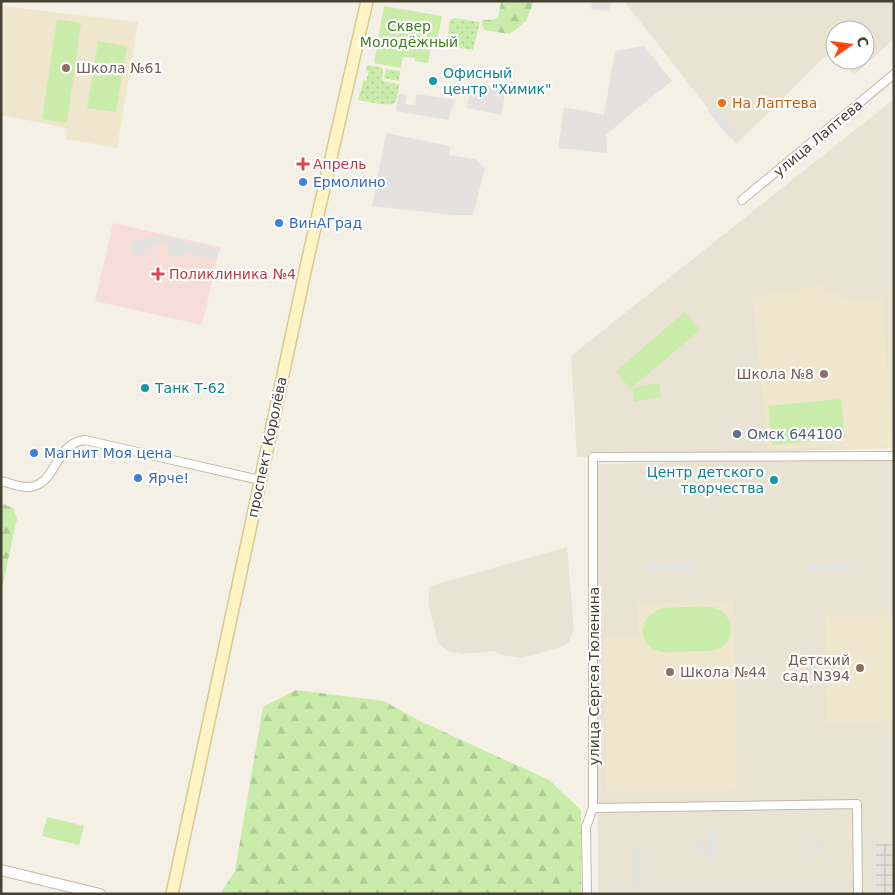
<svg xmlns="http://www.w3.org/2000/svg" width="895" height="895" font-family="'DejaVu Sans',sans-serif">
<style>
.residential{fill:#e8e3d2}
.industrial{fill:url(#industrial-grid)}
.education{fill:#eee7cd}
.medical{fill:#f6ddd7}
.grass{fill:url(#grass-dots)}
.forest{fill:url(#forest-firs)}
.park{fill:#c9ecaa}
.parking{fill:#e4e2de}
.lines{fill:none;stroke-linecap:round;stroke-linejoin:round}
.minor-casing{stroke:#c0b9a7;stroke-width:10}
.tertiary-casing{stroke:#c0b9a7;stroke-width:12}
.secondary-casing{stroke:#d7ca90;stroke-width:14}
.minor{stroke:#fff;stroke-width:8}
.tertiary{stroke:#fff;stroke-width:10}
.secondary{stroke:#fff5c4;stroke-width:11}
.education-dot{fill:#8d6e63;stroke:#fff;stroke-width:2}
.culture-dot{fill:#0f9aa8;stroke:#fff;stroke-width:2}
.food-dot{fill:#e8710a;stroke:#fff;stroke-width:2}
.health-dot{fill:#e0444e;stroke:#fff;stroke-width:2}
.shop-dot{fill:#3f7fe0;stroke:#fff;stroke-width:2}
.service-dot{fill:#5c6f8a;stroke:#fff;stroke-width:2}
.labels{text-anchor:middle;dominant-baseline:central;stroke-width:4.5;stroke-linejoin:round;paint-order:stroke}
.park-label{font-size:14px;fill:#3e7e22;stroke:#fff}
.education-label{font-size:14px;fill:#785e54;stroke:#fff;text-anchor:start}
.culture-label{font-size:14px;fill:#0d838f;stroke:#fff;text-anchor:start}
.food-label{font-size:14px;fill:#c56008;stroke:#fff;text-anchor:start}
.street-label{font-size:14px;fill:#474134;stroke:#fff}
.health-label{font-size:14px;fill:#be3a42;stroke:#fff;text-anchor:start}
.shop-label{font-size:14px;fill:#366cbe;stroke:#fff;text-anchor:start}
.service-label{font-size:14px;fill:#4e5e75;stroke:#fff;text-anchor:start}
</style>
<defs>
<pattern id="industrial-grid" width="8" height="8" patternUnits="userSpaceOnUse" patternTransform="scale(1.25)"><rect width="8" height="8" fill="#e6e1da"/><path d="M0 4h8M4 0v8" fill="none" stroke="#c7c2bc"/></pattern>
<pattern id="grass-dots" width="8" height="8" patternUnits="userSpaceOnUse" patternTransform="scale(1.25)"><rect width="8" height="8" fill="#c9ecaa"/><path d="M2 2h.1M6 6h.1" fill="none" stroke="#aecc93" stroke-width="1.8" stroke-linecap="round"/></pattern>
<pattern id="forest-firs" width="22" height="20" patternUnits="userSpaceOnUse" patternTransform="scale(1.25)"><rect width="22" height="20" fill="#c9ecaa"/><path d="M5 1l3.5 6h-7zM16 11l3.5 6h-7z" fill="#aecc93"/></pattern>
</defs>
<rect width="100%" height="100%" fill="#f4f0e5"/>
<path class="residential" d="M624 1H894V39L854 75 843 60H865V30H835V50L833 49 736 144Z
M894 99V448L577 457 571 356Z
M894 458V894H598L596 464Z
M567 547 574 629 569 642 562 647 521 658 502 655 493 651 462 654 448 651 438 643 428 603 430 586Z"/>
<path class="industrial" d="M876 844H894V894H876Z"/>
<path class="education" d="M1 6 138 22 117 148 66 139 67 128 1 115Z
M819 286 849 300 883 299 892 447 768 448 752 297Z
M734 601 737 791 607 793 604 638 639 637 638 603Z
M825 615H894V721L826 722Z"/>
<path class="medical" d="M113 223 220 247 202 325 95 301Z"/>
<path class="grass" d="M454 18 480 22 473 50 448 46 449 21Z
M368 65 383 68 382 81 399 84C398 89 398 100 394 103 388 107 365 101 358 100L364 80 366 81 369 71 365 70Z
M386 69 400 71 399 81 384 78Z"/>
<path class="forest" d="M501 1H534L526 21 510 34 484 30 482 24 483 20H491L498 18Z
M1 503 13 508 17 518 1 593Z
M296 690 384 701 418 720 549 780 581 810V894H220L235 871 263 707Z"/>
<path class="park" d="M384 6 442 16 437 42H432L428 63 415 61V58L403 57 401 68 374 63Z
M57 19 81 23 67 123 42 119Z
M98 41 127 46 116 112 87 108Z
M685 312 700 330 630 389 616 371Z
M659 383 661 397 634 402 632 388Z
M841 399 845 438 772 445 768 406Z
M664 608C678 608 706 604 718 609 735 617 735 642 718 649 712 651 705 651 698 651 686 651 668 655 656 650 633 640 642 613 664 608Z
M47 817 84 826 79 845 42 836Z"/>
<path class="parking" d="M592 1H611L609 11 591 9Z
M644 46 672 81 635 110 606 135 607 153 558 148 564 107 604 115 615 51Z
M471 83 506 89 501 115 467 108Z
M399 94 407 95 405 104 415 105 417 94 455 100 454 107 451 108 449 120 396 111Z
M715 104 738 132 730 138 707 111Z
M386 133 450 146 449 155 475 159 485 168 473 215H453L372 206Z
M157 235 219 249 216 260 187 253 171 257 166 242 145 248 147 254 134 257 130 243Z
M850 563V569H808V564Z
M646 564H693V569L646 570Z
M707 827H715L716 862H708Z
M811 841H824V852H811Z
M693 842H706V853H693Z
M633 847H640L641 890H634Z"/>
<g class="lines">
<g class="minor-casing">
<path id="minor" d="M742 200 894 74
M1 481C10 483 20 488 29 487 57 485 54 443 85 440L260 480
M593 808 857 804 858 894
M587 894 586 827 593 808V457L894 456"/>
</g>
<g class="tertiary-casing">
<path id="tertiary" d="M1 870 100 894"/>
</g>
<g class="secondary-casing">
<path id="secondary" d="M172 894 308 258 367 1"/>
</g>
<use href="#minor" class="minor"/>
<use href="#tertiary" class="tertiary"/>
<use href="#secondary" class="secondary"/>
</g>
<g class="education-dot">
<circle cx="66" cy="68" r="5"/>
<circle cx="824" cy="374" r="5"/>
<circle cx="860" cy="668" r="5"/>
<circle cx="670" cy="672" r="5"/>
</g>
<g class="culture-dot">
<circle cx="433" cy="81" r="5"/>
<circle cx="145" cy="388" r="5"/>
<circle cx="774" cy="480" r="5"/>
</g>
<circle class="food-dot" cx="722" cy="103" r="5"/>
<g class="health-dot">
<path d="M300.5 156.5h5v5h5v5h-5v5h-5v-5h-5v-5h5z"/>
<path d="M155.5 266.5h5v5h5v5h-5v5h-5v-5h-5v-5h5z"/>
</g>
<g class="shop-dot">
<circle cx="303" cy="182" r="5"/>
<circle cx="279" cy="223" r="5"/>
<circle cx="34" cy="453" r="5"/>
<circle cx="138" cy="478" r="5"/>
</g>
<circle class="service-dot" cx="737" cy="434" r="5"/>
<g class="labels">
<g class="park-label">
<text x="409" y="26">Сквер<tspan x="409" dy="16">Молодёжный</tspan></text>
</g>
<g class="education-label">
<text x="76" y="68">Школа №61</text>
<text x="814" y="374" text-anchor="end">Школа №8</text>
<text x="850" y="660" text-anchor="end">Детский<tspan x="850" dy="16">сад N394</tspan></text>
<text x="680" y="672">Школа №44</text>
</g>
<g class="culture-label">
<text x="443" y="73">Офисный<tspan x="443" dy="16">центр "Химик"</tspan></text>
<text x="155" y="388">Танк Т-62</text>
<text x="764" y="472" text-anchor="end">Центр детского<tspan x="764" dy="16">творчества</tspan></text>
</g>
<g class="food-label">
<text x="732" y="103">На Лаптева</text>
</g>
<g class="street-label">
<text transform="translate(818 138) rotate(-40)">улица Лаптева</text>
<text transform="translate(267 447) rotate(-78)">проспект Королёва</text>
<text transform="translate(594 676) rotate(-90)">улица Сергея Тюленина</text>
</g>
<g class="health-label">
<text x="313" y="164">Апрель</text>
<text x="169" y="274">Поликлиника №4</text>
</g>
<g class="shop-label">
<text x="313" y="182">Ермолино</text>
<text x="289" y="223">ВинАГрад</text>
<text x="44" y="453">Магнит Моя цена</text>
<text x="148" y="478">Ярче!</text>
</g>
<g class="service-label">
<text x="747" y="434">Омск 644100</text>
</g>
</g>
<rect width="895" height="895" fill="none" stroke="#474134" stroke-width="5"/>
<g transform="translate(850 45) rotate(76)"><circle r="24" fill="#ffffff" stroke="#b5b3ae"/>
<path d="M0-4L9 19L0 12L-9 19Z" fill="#ff4611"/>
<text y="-8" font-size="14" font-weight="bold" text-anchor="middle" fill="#474134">С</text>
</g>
</svg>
